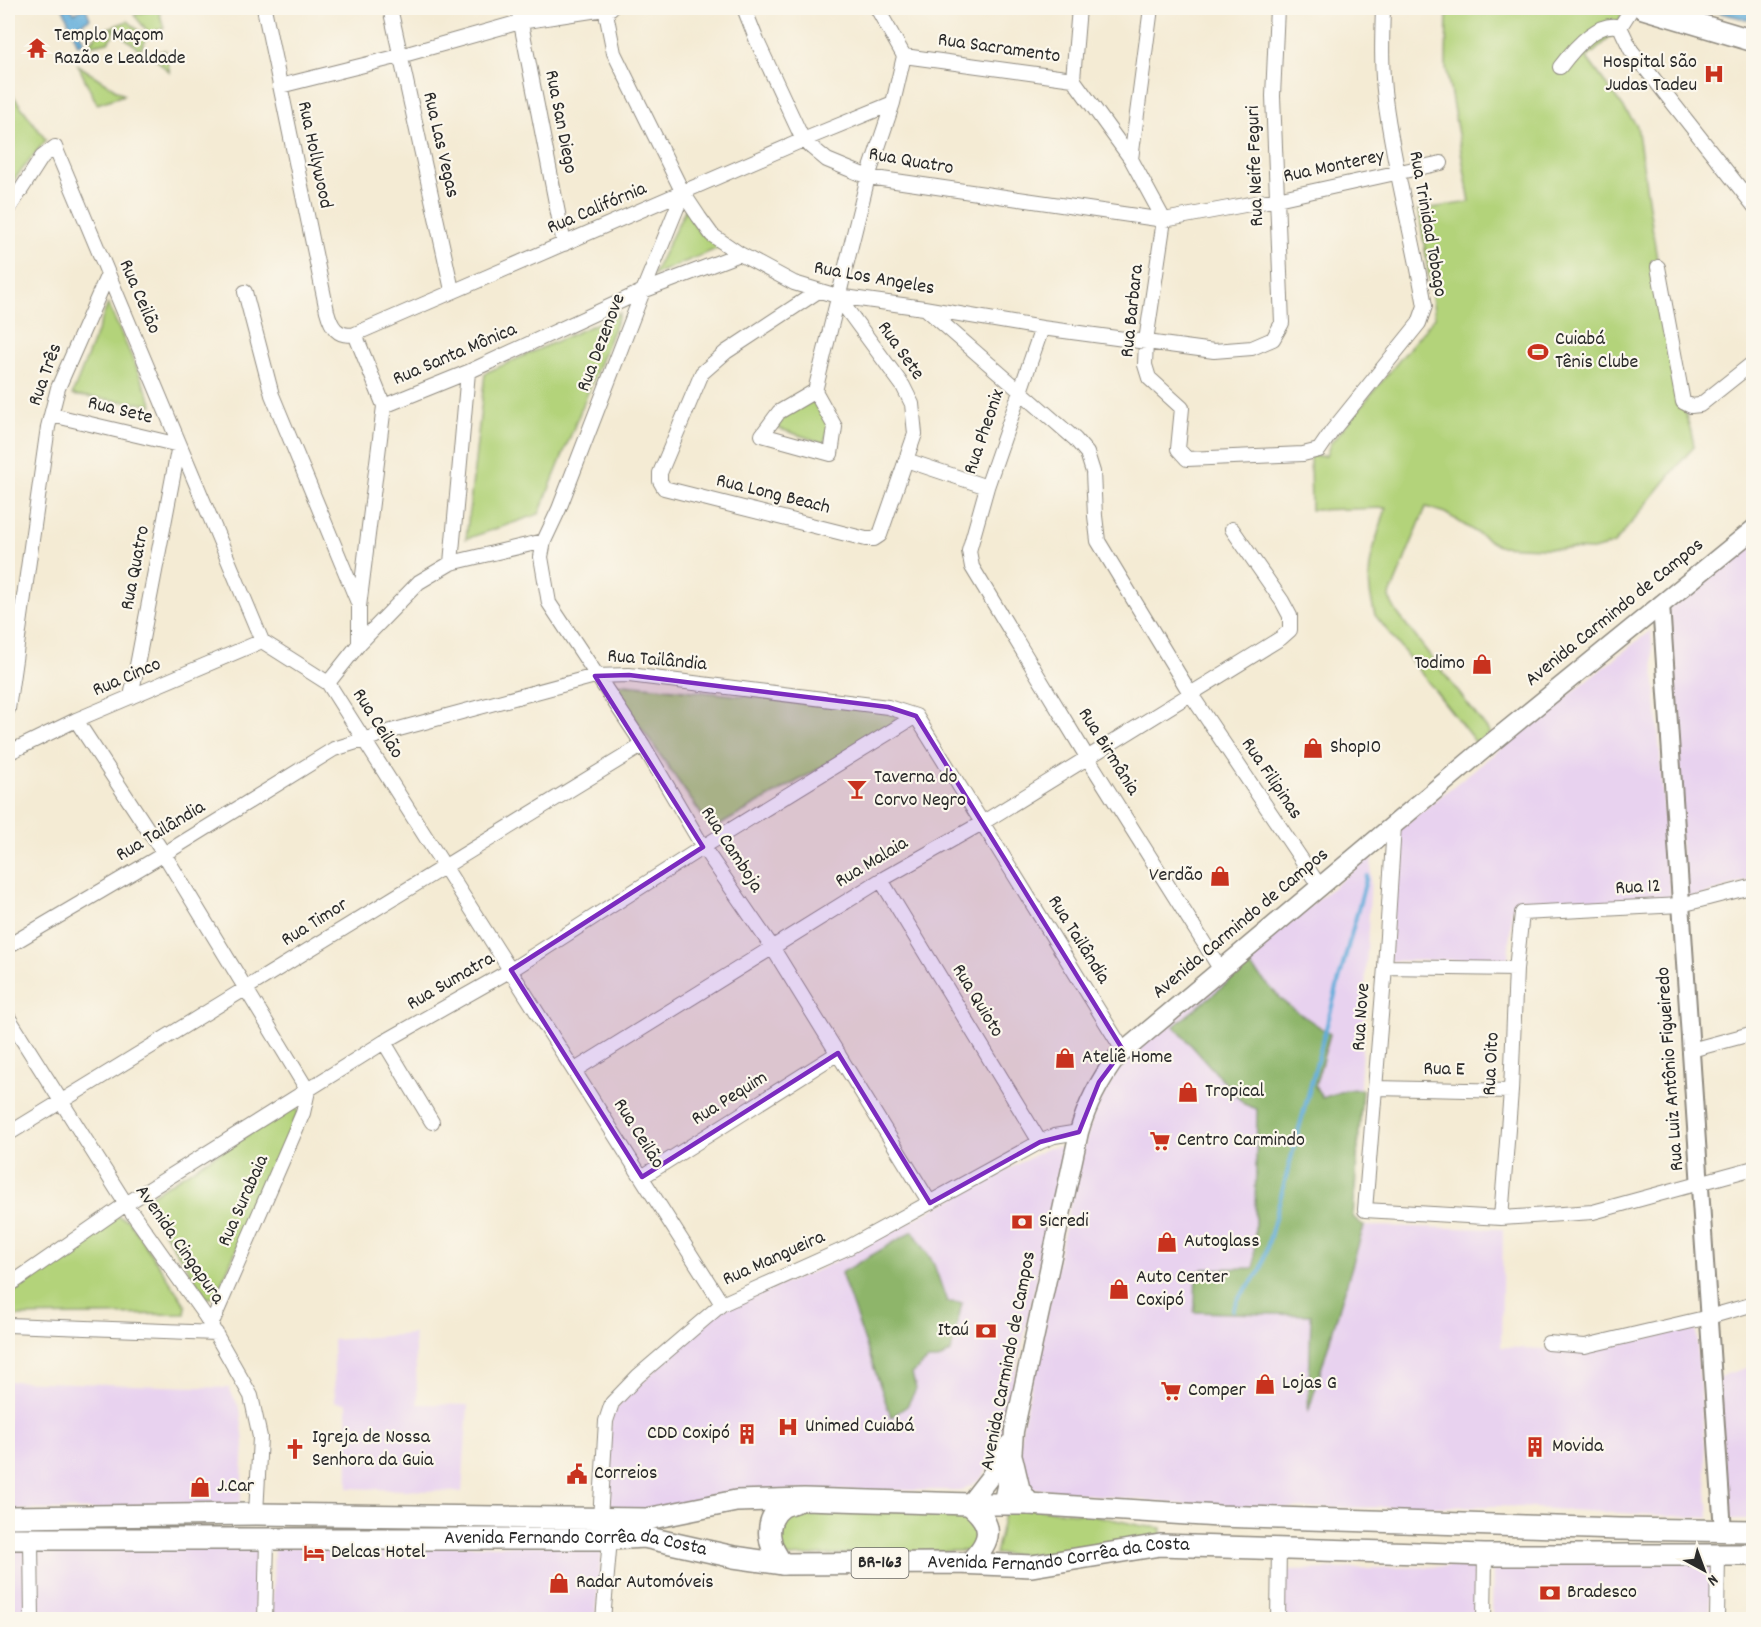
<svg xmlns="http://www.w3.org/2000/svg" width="1761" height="1627" font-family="Dekko,sans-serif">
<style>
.built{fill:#e8d2ef}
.green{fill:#b3d37a;stroke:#6f7f52;stroke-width:1.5}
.forest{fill:#8eb56a;stroke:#5c704a;stroke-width:1.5}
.water{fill:#62adda;stroke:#466c82;stroke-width:1.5}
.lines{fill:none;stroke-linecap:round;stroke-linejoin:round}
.stream{stroke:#62adda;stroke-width:4}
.minor-casing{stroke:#908b80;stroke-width:16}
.tertiary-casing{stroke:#908b80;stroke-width:20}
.secondary-casing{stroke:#908b80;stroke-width:21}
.primary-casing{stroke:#908b80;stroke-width:24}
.trunk-casing{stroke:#908b80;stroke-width:24}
.minor{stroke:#fff;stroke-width:14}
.tertiary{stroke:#fff;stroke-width:16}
.secondary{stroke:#fff;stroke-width:18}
.primary{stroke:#fff;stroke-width:21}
.trunk{stroke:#fff;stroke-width:21}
.marked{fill:#7b2cbf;fill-opacity:0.2;stroke:#7b2cbf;stroke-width:4.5;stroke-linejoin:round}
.labels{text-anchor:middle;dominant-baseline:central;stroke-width:4.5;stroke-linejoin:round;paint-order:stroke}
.shield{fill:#fbf7ec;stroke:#696865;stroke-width:1.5}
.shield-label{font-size:18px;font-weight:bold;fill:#2b2b2b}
.poi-label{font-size:20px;fill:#2b2b2b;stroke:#fbf7ec;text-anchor:start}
.street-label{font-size:20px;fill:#2b2b2b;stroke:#fbf7ec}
</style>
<rect width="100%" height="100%" fill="#fbf7ec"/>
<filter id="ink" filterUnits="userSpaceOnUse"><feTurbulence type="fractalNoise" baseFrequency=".0167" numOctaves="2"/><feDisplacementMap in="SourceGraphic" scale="12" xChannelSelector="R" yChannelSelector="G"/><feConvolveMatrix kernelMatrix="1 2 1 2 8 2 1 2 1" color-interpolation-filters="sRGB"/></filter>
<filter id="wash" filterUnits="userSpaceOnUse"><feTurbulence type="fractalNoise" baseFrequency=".008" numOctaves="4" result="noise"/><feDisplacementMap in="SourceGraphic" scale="24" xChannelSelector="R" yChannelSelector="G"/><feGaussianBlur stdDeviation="1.35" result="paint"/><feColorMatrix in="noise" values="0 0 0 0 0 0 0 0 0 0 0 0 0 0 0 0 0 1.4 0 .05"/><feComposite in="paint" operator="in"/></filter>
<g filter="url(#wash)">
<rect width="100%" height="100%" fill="#f4ebd4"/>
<path class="built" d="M1753 535V879L1684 901 1666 608Z
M1651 630 1671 900 1512 908 1508 959 1389 961 1399 829Z
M1372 855 1353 1218 1364 1226 1503 1229 1501 1347 1588 1351 1696 1327 1709 1518 1498 1506 1226 1509 1027 1488 1019 1478V1441L1077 1171 1097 1100 1131 1053Z
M1058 1147 1065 1150 998 1454 980 1480 962 1490 747 1491 660 1511H605L611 1418 620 1403 718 1312 822 1268 1048 1148Z
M414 1334 418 1404 468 1405 462 1492 348 1488 347 1403 335 1402 333 1340Z
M1753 1366V1519H1728L1717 1379 1727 1374Z
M8 1381 229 1388 240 1409 244 1443 240 1509 8 1510Z
M602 1545 595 1619 272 1620 274 1547Z
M8 1546H26L27 1619H8Z
M36 1546H259L256 1619H38Z
M1713 1559 1709 1619 1492 1620 1493 1560Z
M1470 1566 1475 1570 1474 1619 1282 1620 1284 1574 1289 1570Z"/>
<path class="green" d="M158 8 164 28 149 33 134 15Z
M1447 8H1623L1617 31 1587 58 1637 126 1676 386C1682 407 1691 425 1694 446L1614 544 1593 550 1498 546 1445 513 1426 507 1389 598 1398 614 1490 733 1477 744 1375 615C1362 570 1373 551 1386 508L1311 510 1310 456H1326L1330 444 1435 317 1419 210 1470 202 1446 67Z
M128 21 147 38 140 50 113 28 114 33 108 42 87 46 100 31Z
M165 50 170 73 151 54Z
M78 65 124 95 97 104Z
M8 89 46 140 13 181 8 178Z
M686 208 698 231 721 247 653 275Z
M108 304 153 405 72 395Z
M620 313 539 514 466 539 485 373Z
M814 399 830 424 824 443 777 428 784 416Z
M611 684H624L894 711 896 725 720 825 708 824Z
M292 1107 299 1111 215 1297 207 1298 148 1208 151 1195Z
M118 1216 129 1221 186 1306 185 1314 8 1316V1295Z
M1006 1506 1089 1514 1142 1526 1162 1528V1537L1050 1555 995 1554Z
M966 1509 982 1520 975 1548 966 1551H894L789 1557 782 1552 774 1524 787 1510Z"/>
<path class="forest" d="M1249 965 1286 1004 1330 1034 1315 1086 1322 1098C1335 1094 1349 1087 1362 1090L1353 1217 1364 1226 1308 1413 1311 1315 1194 1312C1196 1299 1195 1286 1196 1273L1204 1269 1254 1268 1257 1109 1244 1104 1174 1026Z
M913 1231 933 1262 947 1302 962 1303 951 1352 938 1360H928L912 1374 916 1389 907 1406 891 1417 841 1273Z"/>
<path class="water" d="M63 8H71L74 13 86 8 90 19 76 26 84 42 78 45Z
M1701 8H1753V21Z"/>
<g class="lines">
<path class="stream" d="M1233 1310 1238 1299 1261 1270 1367 876"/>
</g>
</g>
<g filter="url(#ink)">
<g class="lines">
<g class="minor-casing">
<path id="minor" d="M264 8 327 311C331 326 337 338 355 334L803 140 893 103
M390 8 452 290
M518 8 564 244
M605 8 614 53 683 193 699 217 712 235 740 254 794 283 837 296 924 308 1042 328 1214 351 1252 348 1273 339 1282 323 1273 96 1277 8
M744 8 757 41 803 140 827 160 868 177 1164 220 1277 199 1441 163
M877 8 904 56
M1632 8 1620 27 1631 50 1754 206
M904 56 1073 79 1079 8
M1560 67C1572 51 1598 19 1620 27
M1073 79 1131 159 1164 220 1146 341 1145 365 1149 378 1182 408 1178 449 1187 459 1303 454 1319 450 1332 431 1419 323 1425 306C1413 236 1394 169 1385 99 1381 69 1382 38 1383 8
M280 86 400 56 520 22 611 8
M1131 159 1151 8
M683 193 643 291 559 509 544 541 541 557 549 603 643 745 703 847 772 947 930 1203
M8 210 42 157 55 147 262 641 328 683 722 1304
M1658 267 1683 402 1691 406 1700 405 1754 362
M245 292 272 395 359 605
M817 292 726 352 702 373 660 473V481L664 488 866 539H874L880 535 915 434 912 404 903 386 837 296
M925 308 1075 439 1087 453 1093 472 1095 516 1098 541 1190 693 1320 887
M1042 328 987 487 969 551 972 567 1087 757 1221 970
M355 334 384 406
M815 391 779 412 762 435 831 454 835 427 815 391 868 177 893 103 904 56
M52 415 179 445 131 697
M906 460 987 487
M451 563 468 372
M359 644V607L384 406 468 372 643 291 740 254
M328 683 359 644 419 582 451 563 544 541
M8 709 48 427 58 388 108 274
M916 716 1123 1050
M76 720 164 854 308 1091 303 1113 211 1325
M8 753 76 720 262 641
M1394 826 1385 967 1365 1210 1501 1218 1593 1212 1754 1168
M881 880 1040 1142
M8 946 164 854 334 749 395 730 595 676 629 675 888 707 916 716
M1385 967 1516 969
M8 1017 126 1204 206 1317 251 1396 260 1437 256 1514
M384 1042 432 1122
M1691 1050 1754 1033
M575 1070 881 880 982 823 1281 638 1290 630V616L1282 601 1232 529
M1376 1088 1511 1091
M8 1134 643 745
M642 1177 838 1053
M1501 1218 1511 1091 1516 969 1522 913 1681 905 1754 886
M8 1286 126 1204 384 1042 511 970 703 847 916 716
M8 1325 216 1333
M1548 1343 1585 1346 1709 1317 1754 1304
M600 1519 606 1421 612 1403 638 1376 722 1304 849 1247 1040 1142 1054 1136 1079 1132
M31 1539 32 1620
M265 1620 267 1540
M603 1620 610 1539
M1278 1620 1279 1547
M1484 1620 1485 1555
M1717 1620 1718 1554"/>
</g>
<g class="tertiary-casing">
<path id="tertiary" d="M1661 604 1723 1531"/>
</g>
<g class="secondary-casing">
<path id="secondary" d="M969 1504 990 1477 1009 1444
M1002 1505 1012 1459 1014 1431 1079 1132C1087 1104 1099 1081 1117 1057L1490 744 1754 529"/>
</g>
<g class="primary-casing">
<path id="primary" d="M1643 8 1754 41"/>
</g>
<g class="trunk-casing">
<g id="trunk">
<path d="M1012 1459 1019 1489 1029 1504"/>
<path d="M8 1517 256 1514 647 1519 736 1501 804 1499 969 1504H1029L1219 1516 1619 1529 1754 1531"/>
<path id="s1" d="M8 1539H610L644 1537 734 1557 783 1564 957 1563 1032 1566 1160 1545 1485 1555H1754"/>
<path d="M969 1563C992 1541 995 1525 969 1504"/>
<path d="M783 1564C769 1549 762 1522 782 1507 788 1504 795 1502 801 1500"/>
</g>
</g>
<use href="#minor" class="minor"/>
<use href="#tertiary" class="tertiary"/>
<use href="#secondary" class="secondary"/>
<use href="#primary" class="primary"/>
<use href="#trunk" class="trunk"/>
</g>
</g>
<path class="marked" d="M629 675 888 707 916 716 1123 1050 1099 1082 1079 1132 1040 1142 930 1203 838 1053 642 1177 511 970 703 847 595 676Z"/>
<defs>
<g id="temple-bare" transform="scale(1.62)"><path d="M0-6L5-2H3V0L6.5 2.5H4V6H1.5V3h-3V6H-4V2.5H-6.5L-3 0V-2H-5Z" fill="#c8321e" stroke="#fbf7ec" stroke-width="2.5" paint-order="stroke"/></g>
<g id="hospital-bare" transform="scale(1.62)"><path d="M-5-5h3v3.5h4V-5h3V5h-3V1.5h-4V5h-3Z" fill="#c8321e" stroke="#fbf7ec" stroke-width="2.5" paint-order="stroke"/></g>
<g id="stadium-bare" transform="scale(1.62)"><path d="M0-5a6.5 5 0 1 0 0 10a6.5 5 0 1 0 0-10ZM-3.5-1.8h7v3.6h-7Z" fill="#c8321e" stroke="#fbf7ec" stroke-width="2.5" paint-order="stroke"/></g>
<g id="shop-bare" transform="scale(1.62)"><path d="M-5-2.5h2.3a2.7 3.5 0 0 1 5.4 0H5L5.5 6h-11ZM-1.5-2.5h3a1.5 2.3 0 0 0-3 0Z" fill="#c8321e" stroke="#fbf7ec" stroke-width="2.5" paint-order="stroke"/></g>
<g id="bar-bare" transform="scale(1.62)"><path d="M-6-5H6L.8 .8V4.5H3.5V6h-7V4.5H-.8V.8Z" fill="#c8321e" stroke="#fbf7ec" stroke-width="2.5" paint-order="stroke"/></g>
<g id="supermarket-bare" transform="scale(1.62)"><path d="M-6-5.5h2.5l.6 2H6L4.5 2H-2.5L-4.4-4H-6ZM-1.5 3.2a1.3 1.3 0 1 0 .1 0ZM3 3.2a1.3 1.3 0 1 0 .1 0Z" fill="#c8321e" stroke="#fbf7ec" stroke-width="2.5" paint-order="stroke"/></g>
<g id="bank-bare" transform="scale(1.62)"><path d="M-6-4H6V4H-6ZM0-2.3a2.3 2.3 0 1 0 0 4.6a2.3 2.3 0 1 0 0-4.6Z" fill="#c8321e" stroke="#fbf7ec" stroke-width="2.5" paint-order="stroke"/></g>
<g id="building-bare" transform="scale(1.62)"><path d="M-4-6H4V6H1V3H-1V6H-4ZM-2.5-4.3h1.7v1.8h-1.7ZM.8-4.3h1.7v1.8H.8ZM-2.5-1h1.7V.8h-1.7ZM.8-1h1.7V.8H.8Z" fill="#c8321e" stroke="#fbf7ec" stroke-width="2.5" paint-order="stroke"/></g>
<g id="church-bare" transform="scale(1.62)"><path d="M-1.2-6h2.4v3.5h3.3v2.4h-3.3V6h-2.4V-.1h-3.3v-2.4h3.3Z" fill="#c8321e" stroke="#fbf7ec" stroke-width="2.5" paint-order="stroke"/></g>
<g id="civic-bare" transform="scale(1.62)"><path d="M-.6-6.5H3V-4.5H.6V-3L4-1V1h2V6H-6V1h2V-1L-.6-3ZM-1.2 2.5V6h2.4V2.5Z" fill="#c8321e" stroke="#fbf7ec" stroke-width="2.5" paint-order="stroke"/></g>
<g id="hotel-bare" transform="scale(1.62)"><path d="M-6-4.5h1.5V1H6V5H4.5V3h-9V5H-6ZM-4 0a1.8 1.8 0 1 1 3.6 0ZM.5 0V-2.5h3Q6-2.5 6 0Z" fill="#c8321e" stroke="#fbf7ec" stroke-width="2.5" paint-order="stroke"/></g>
</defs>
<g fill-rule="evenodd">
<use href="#temple-bare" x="37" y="48"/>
<use href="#hospital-bare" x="1714" y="74"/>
<use href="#stadium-bare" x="1538" y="352"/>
<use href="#shop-bare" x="1482" y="664"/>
<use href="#shop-bare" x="1313" y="748"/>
<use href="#bar-bare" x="857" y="789"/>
<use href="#shop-bare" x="1220" y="876"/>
<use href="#shop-bare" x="1065" y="1058"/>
<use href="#shop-bare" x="1188" y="1092"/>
<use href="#supermarket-bare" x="1160" y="1141"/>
<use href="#bank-bare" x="1022" y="1222"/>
<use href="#shop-bare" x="1167" y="1242"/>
<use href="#shop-bare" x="1119" y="1289"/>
<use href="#bank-bare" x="986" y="1331"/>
<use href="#shop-bare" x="1265" y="1384"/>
<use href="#supermarket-bare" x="1171" y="1391"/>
<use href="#hospital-bare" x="788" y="1427"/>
<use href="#building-bare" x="747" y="1434"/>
<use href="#building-bare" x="1535" y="1447"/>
<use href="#church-bare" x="295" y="1449"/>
<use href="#civic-bare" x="577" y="1474"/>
<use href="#shop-bare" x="200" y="1487"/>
<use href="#hotel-bare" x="314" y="1553"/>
<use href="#shop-bare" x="559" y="1583"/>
<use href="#bank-bare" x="1550" y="1593"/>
</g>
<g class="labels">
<rect class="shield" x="851.5" y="1548" width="57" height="30" rx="4.5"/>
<g class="shield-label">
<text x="880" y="1563">BR-163</text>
</g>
<g class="poi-label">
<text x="54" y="36">Templo Maçom<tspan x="54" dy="23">Razão e Lealdade</tspan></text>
<text x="1697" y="63" text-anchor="end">Hospital São<tspan x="1697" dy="23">Judas Tadeu</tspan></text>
<text x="1555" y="340">Cuiabá<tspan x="1555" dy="23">Tênis Clube</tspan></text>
<text x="1465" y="664" text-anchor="end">Todimo</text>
<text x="1330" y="748">Shop10</text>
<text x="874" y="778">Taverna do<tspan x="874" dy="23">Corvo Negro</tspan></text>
<text x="1203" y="876" text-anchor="end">Verdão</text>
<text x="1082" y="1058">Ateliê Home</text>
<text x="1205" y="1092">Tropical</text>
<text x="1177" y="1141">Centro Carmindo</text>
<text x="1039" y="1222">Sicredi</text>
<text x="1184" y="1242">Autoglass</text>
<text x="1136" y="1278">Auto Center<tspan x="1136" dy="23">Coxipó</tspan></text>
<text x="969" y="1331" text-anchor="end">Itaú</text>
<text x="1282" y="1384">Lojas G</text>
<text x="1188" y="1391">Comper</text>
<text x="805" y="1427">Unimed Cuiabá</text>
<text x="730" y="1434" text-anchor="end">CDD Coxipó</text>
<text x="312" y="1438">Igreja de Nossa<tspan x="312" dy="23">Senhora da Guia</tspan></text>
<text x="1552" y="1447">Movida</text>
<text x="594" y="1474">Correios</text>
<text x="217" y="1487">J.Car</text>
<text x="331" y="1553">Delcas Hotel</text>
<text x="576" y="1583">Radar Automóveis</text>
<text x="1567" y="1593">Bradesco</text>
</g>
<g class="street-label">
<text transform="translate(999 49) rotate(8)">Rua Sacramento</text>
<text transform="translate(560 122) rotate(79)">Rua San Diego</text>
<text transform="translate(440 145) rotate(77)">Rua Las Vegas</text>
<text transform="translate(314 155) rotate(78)">Rua Hollywood</text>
<text transform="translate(911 162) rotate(10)">Rua Quatro</text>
<text transform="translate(1256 166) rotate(-92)">Rua Neife Feguri</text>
<text transform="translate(1334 167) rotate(-12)">Rua Monterey</text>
<text transform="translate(597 209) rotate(-23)">Rua Califórnia</text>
<text transform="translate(1427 224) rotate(80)">Rua Trinidad Tobago</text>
<text transform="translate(874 279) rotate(10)">Rua Los Angeles</text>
<text transform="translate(139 297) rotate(67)">Rua Ceilão</text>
<text transform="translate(1133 311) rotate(-84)">Rua Barbara</text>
<text transform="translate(602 343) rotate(-69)">Rua Dezenove</text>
<text transform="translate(900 351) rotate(55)">Rua Sete</text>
<text transform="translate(455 355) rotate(-23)">Rua Santa Mônica</text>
<text transform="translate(46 375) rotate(-70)">Rua Três</text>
<text transform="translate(120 411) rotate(14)">Rua Sete</text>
<text transform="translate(985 432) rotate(-71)">Rua Pheonix</text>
<text transform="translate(773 495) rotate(14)">Rua Long Beach</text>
<text transform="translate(136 568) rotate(-79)">Rua Quatro</text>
<text transform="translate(1615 613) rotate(-39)">Avenida Carmindo de Campos</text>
<text transform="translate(657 661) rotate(5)">Rua Tailândia</text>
<text transform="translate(127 678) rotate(-23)">Rua Cinco</text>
<text transform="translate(377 724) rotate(58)">Rua Ceilão</text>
<text transform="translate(1108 752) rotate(58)">Rua Birmânia</text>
<text transform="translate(1271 779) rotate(56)">Rua Filipinas</text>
<text transform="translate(161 832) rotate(-31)">Rua Tailândia</text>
<text transform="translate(731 850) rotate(57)">Rua Camboja</text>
<text transform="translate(872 863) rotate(-31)">Rua Malaia</text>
<text transform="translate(1638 888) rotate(-3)">Rua 12</text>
<text transform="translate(315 923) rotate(-32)">Rua Timor</text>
<text transform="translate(1241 924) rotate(-40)">Avenida Carmindo de Campos</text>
<text transform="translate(1078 940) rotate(58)">Rua Tailândia</text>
<text transform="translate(451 982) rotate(-30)">Rua Sumatra</text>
<text transform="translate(977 1001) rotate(59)">Rua Quioto</text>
<text transform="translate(1362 1017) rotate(-86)">Rua Nove</text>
<text transform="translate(1492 1064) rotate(-87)">Rua Oito</text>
<text transform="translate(1671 1069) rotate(-94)">Rua Luiz Antônio Figueiredo</text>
<text transform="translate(1444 1070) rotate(1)">Rua E</text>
<text transform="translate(730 1099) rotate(-32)">Rua Pequim</text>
<text transform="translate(638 1134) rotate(58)">Rua Ceilão</text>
<text transform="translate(244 1201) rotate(-66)">Rua Surabaia</text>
<text transform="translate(179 1245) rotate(55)">Avenida Cingapura</text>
<text transform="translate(774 1259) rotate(-24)">Rua Mangueira</text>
<text transform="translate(1009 1361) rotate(-79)">Avenida Carmindo de Campos</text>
<text stroke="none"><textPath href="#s1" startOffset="568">Avenida Fernando Corrêa da Costa</textPath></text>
<text stroke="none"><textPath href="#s1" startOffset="1054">Avenida Fernando Corrêa da Costa</textPath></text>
</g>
</g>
<rect width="1761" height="1627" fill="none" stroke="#fbf7ec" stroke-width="30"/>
<g transform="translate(1704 1570) rotate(139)" stroke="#fbf7ec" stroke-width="4.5" paint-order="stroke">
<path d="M0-4.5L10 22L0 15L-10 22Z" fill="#2b2b2b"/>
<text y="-9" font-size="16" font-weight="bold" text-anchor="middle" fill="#2b2b2b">N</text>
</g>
</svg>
